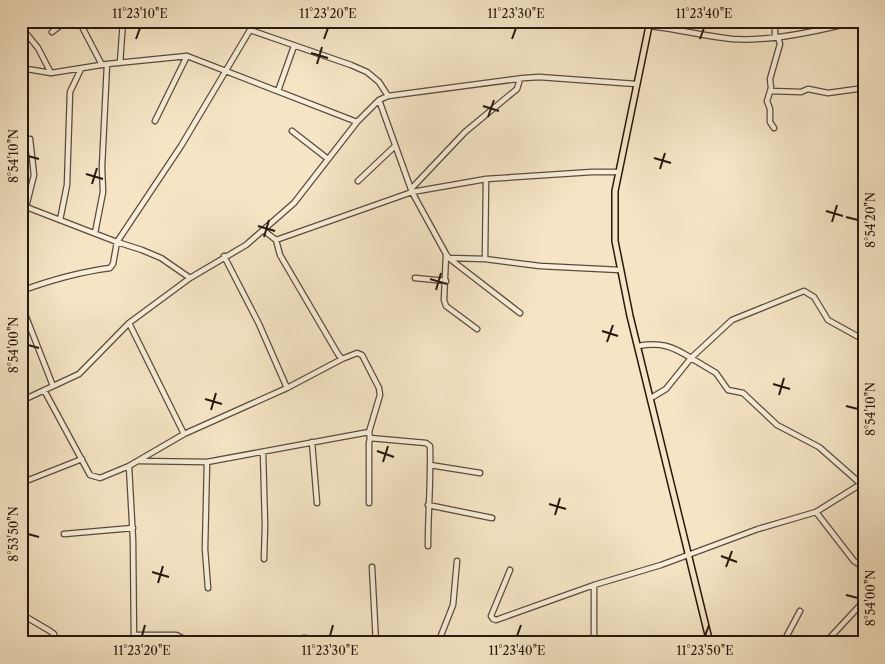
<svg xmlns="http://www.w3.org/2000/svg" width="885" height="664" font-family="'Libre Caslon Text',serif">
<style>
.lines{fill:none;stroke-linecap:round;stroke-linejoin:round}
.minor-casing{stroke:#5b4b3e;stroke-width:7}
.major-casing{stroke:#281811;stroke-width:8}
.minor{stroke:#f8eed9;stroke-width:4.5}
.major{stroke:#f5e5c5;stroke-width:5}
.ticks{fill:none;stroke:#281811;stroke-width:2}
.neatline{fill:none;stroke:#281811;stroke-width:2}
.ticks-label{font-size:12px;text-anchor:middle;fill:#281811}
</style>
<rect width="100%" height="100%" fill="#f5e5c5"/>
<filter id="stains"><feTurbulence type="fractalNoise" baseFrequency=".004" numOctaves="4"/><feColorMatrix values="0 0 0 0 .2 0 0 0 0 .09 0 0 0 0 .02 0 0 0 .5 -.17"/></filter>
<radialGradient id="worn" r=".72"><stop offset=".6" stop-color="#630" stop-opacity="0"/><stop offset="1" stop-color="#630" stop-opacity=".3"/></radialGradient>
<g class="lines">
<g class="minor-casing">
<path id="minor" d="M79 21 102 65
M253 21 250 30 351 65 367 72 379 82 388 96
M775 21V37
M649 26C677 29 704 36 732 39 771 42 819 31 857 21
M21 27 38 48 51 73
M52 32 66 21
M120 63 123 21
M21 68 51 73 107 64 187 56 357 122
M278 91 294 46
M770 91 801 92 808 89 828 93 857 89
M379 100 412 192 446 254 444 300 446 306 477 329
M155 121 187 56
M774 128 770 122V109L767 101 771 88 770 79 780 44 778 37
M292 131 328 159
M358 181 395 146
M411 189 465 132 517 89 520 79
M21 205 117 242 142 250 161 258 190 278
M26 207 34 175 30 139
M60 220 67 185 70 92 81 69
M263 230 276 240 280 255 338 354 342 359 357 353 362 355 379 388 380 395 369 432
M95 233 103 192 102 167 107 64
M276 240 412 192 486 179 592 172H618
M446 254 449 258 485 259 540 266 620 270
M450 259 520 313
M485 259 486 179
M415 278 446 281
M21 291C51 280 79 272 110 268L113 264 117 242 181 146 250 30
M21 304 53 386
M129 323 184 434 129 466 133 540 134 643
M638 346C661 342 672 346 691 358L732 320 804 291 814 297 828 320 864 340
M287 388 342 359
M44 390 90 475 100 478 129 466
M651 398 666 389 691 358 716 373 728 390 743 393 777 425 819 447 861 484 864 481
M21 401 79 374 129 323 190 278 246 245 294 203 357 122 379 100 388 96 524 78 539 77 636 84
M184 434 287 388 259 324 224 256
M312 442 317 503
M263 452 265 525 264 559
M139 461 207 462 369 432 370 438 426 443 430 446C431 480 428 513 428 546
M207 462 205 549 208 588
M430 465 480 473
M21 483 82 459
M864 486 861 484 816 512 854 561 864 568
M369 503V443L370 438
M428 505 492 518
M64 534 133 528
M372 567 376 643
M510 570 491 616 493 619 496 620 594 585 661 565 758 529 816 512
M21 614 50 631 54 634V643
M134 635H176L182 638 185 643
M304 638 344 643
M438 643 453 605 457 561
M594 643V585
M783 643 800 611
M825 643 864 601"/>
</g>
<g class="major-casing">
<path id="major" d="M650 21 615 191V241L630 316 710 643"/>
</g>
<use href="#minor" class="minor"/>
<use href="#major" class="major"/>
</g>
<path class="ticks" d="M136 39 140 28M324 39 328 28M512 39 516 28M700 39 704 28M311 53 328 58M317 64 322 47M483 106 499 111M488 117 494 100M28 156 39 159M654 158 671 163M660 169 665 153M86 174 103 179M92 184 97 168M826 211 843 216M846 217 858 220M832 222 837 205M258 226 275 231M264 237 269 220M430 279 447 284M436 290 441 273M602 331 618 336M607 342 613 325M28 345 39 348M773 384 790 389M779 395 784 378M205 399 222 404M846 406 858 409M211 410 216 393M377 451 394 457M383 462 388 446M549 504 566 509M555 515 560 498M28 534 39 537M721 556 737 562M726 567 732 551M152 572 169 577M158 583 163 566M846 595 858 598M142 636 145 625M330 636 333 625M517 636 521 625M705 636 709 625"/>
<rect width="885" height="664" fill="none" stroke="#f5e5c5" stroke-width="55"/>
<rect x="28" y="28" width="830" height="608" class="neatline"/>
<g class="ticks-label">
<text x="140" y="18">11°23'10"E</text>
<text x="328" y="18">11°23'20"E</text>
<text x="516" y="18">11°23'30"E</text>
<text x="704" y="18">11°23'40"E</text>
<text transform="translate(14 156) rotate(-90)" y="4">8°54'10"N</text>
<text transform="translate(871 220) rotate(-90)" y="4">8°54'20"N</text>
<text transform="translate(14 345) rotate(-90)" y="4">8°54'00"N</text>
<text transform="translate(871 409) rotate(-90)" y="4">8°54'10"N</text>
<text transform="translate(14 534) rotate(-90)" y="4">8°53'50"N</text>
<text transform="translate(871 598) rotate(-90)" y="4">8°54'00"N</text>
<text x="142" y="655">11°23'20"E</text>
<text x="330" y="655">11°23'30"E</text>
<text x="517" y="655">11°23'40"E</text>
<text x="705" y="655">11°23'50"E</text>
</g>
<rect width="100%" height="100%" filter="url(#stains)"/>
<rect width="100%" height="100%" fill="url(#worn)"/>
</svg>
